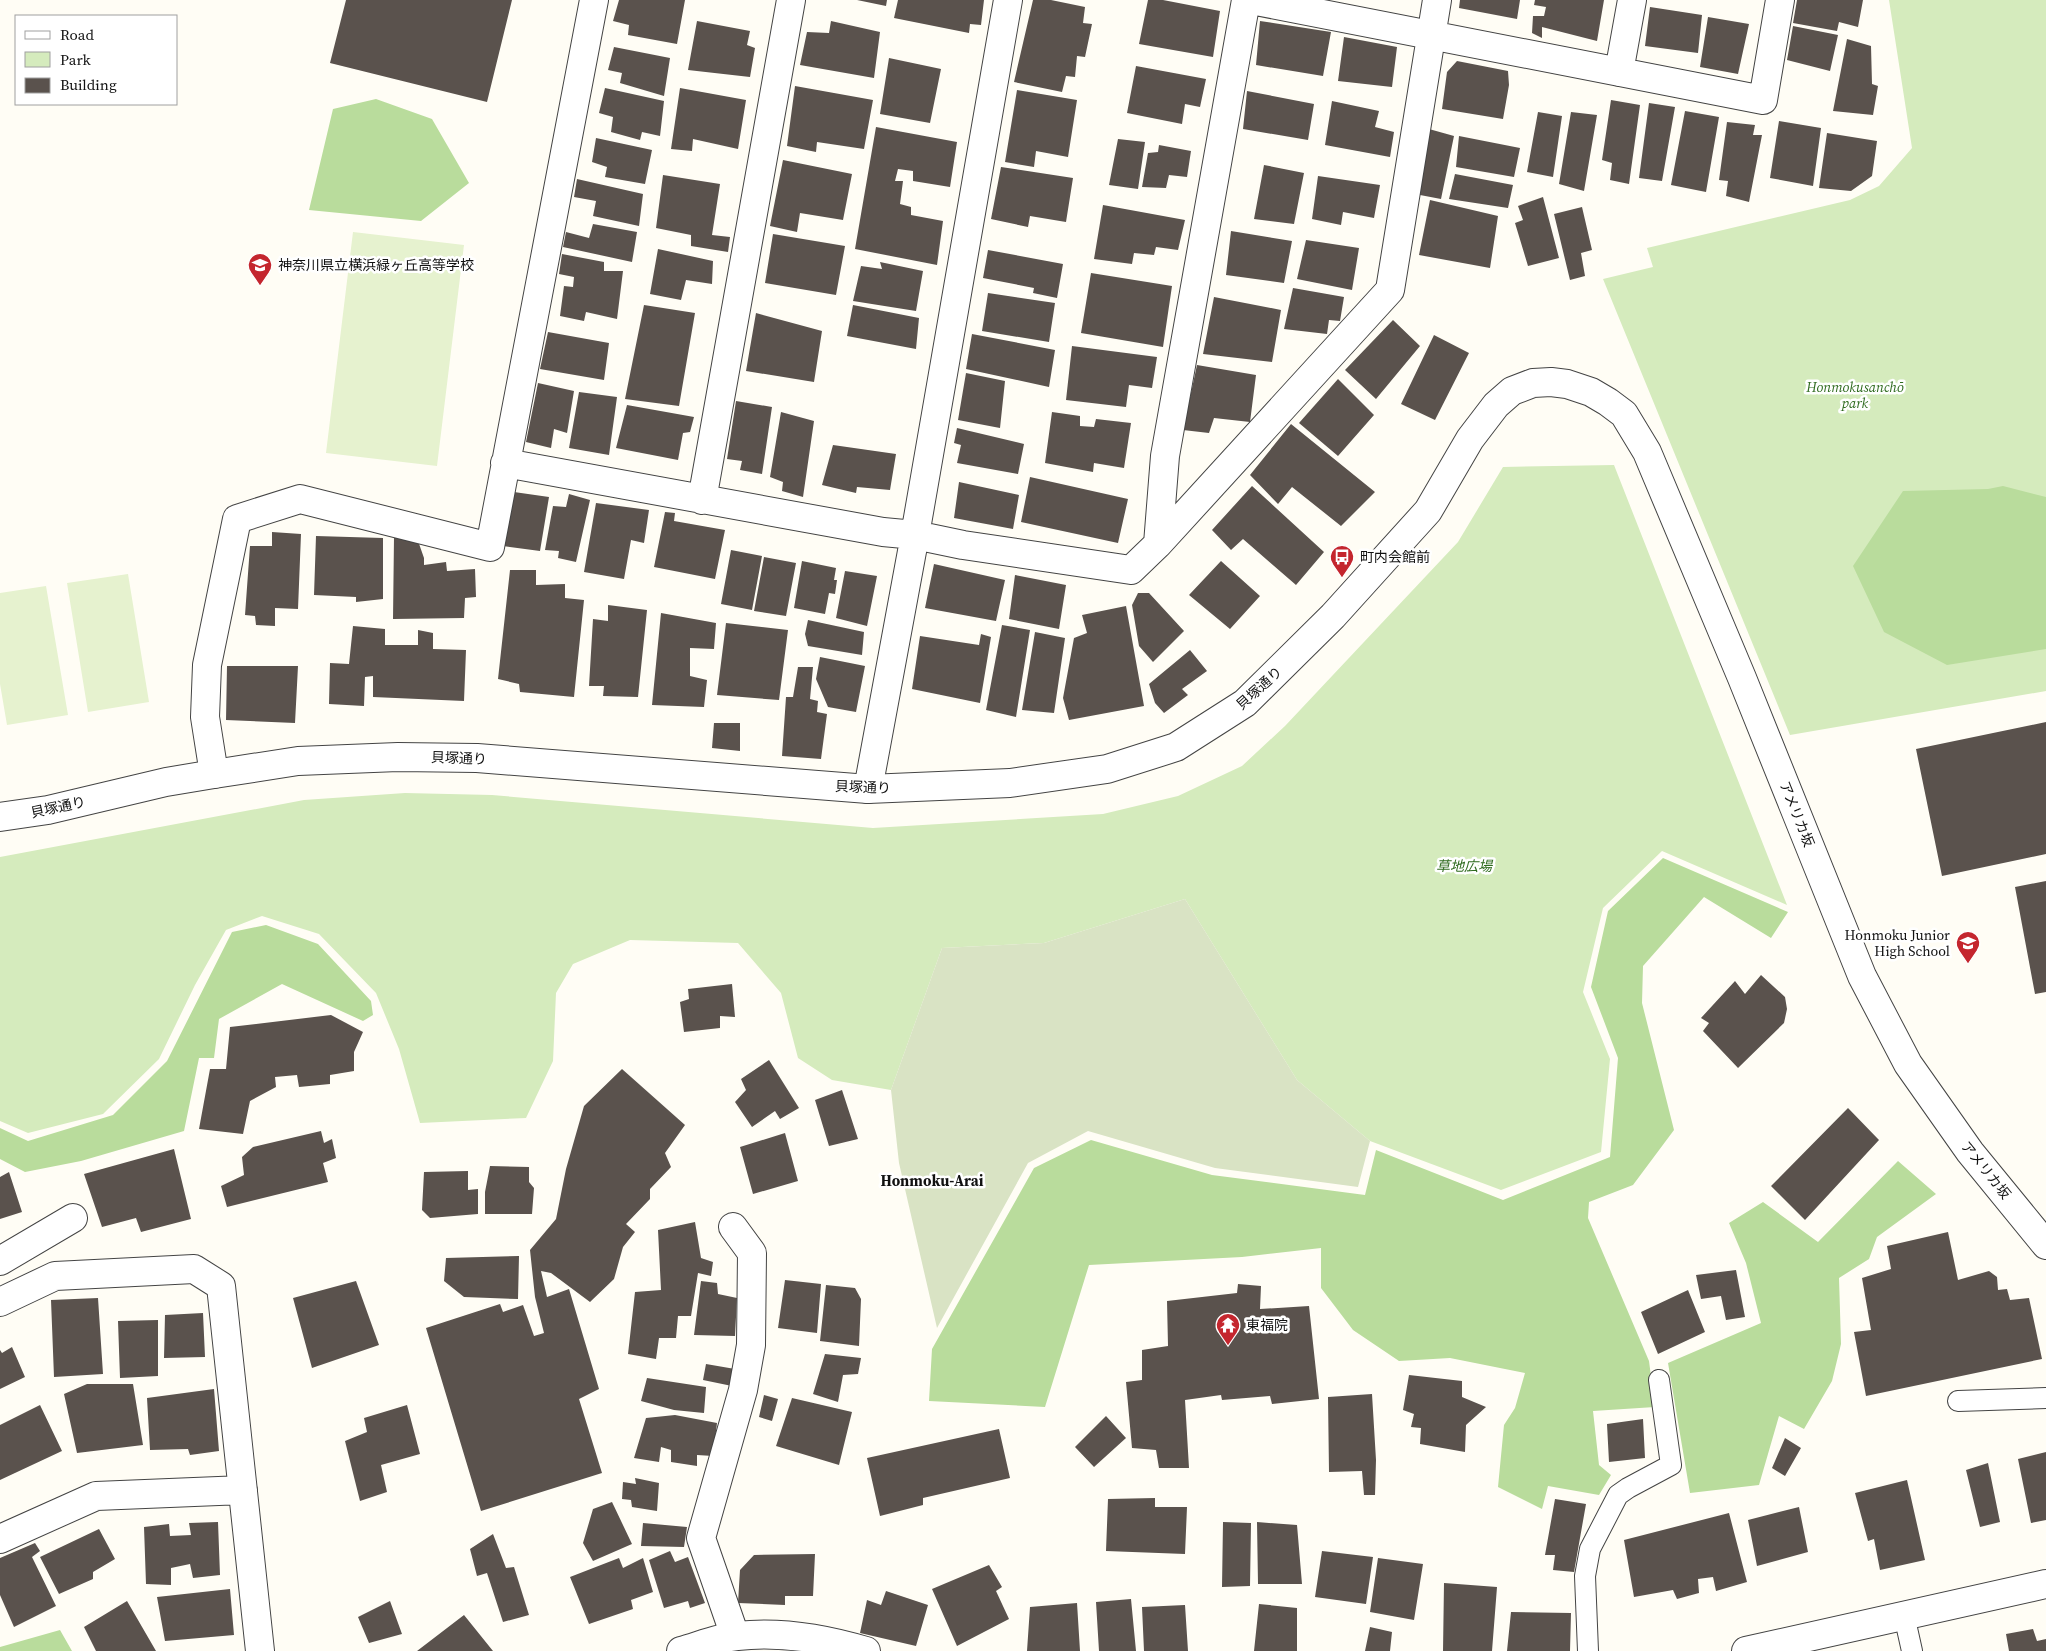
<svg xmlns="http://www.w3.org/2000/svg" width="2046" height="1651" font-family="'Source Serif 4','Noto Sans JP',serif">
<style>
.green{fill:#d5ebbd}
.forest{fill:#b9dc9c}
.cemetery{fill:#d9e3c4}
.pitch{fill:#e6f2cf}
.building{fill:#5a524d}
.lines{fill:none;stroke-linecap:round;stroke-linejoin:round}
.service-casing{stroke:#444;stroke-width:22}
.minor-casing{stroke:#444;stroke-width:30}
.tertiary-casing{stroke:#444;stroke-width:30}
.service{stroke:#fff;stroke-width:20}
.minor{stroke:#fff;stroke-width:28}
.tertiary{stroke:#fff;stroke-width:28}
.labels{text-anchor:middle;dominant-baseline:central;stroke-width:5;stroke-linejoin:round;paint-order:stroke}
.poi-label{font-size:14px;fill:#111;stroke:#fff;text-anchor:start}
.park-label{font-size:14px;font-style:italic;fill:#2f6b1f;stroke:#fff}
.street-label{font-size:14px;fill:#111;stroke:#fff}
.neighbourhood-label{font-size:15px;font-weight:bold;fill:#111;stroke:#fff}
</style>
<rect width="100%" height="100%" fill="#fffdf5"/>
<path class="green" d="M1889 0H2046V691L1790 735 1603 279 1653 267 1647 248 1850 200 1879 186 1912 148Z
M1614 465 1787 905 1662 851 1603 908 1583 992 1610 1059 1601 1152 1501 1190 1370 1141 1297 1080 1185 899 1044 943 942 948 891 1090 832 1080 798 1058 781 993 738 943 630 940 573 964 556 993 553 1061 526 1118 420 1123 399 1049 376 993 319 934 262 916 226 930 195 985 159 1059 103 1114 28 1133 0 1121V857L304 800 405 793 492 795 873 828 1103 814 1178 796 1242 766 1285 726 1458 542 1503 467Z"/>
<path class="forest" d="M376 99 432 119 469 183 421 221 309 210 333 109Z
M2003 486 2046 497V649L1947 665 1884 632 1853 566 1903 491 1988 489Z
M1663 858 1788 912 1771 938 1704 897 1643 966 1642 1003 1674 1130 1633 1185 1589 1202 1588 1218 1649 1361 1655 1407 1593 1411 1599 1465 1611 1475 1599 1495 1548 1486 1542 1509 1498 1487 1504 1425 1515 1408 1525 1373 1450 1358 1399 1361 1353 1330 1321 1288V1248L1242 1257 1089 1265 1045 1407 929 1401 932 1349 1034 1168 1091 1140 1212 1175 1365 1195 1376 1150 1503 1200 1610 1157 1618 1058 1591 987 1608 911Z
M266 925 318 944 371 1001 373 1015 363 1021 282 984 219 1019 214 1058H199L184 1131 81 1161 25 1172 0 1159V1128L28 1141 113 1115 167 1061 232 932Z
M1898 1161 1936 1194 1877 1237 1869 1259 1839 1278 1841 1344 1832 1381 1804 1429 1779 1416 1759 1485 1690 1493 1668 1363 1761 1323 1746 1263 1729 1223 1763 1202 1818 1242Z
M60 1630 72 1651H0V1647Z"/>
<path class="cemetery" d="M1185 899 1297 1080 1370 1141 1358 1187 1215 1168 1088 1131 1028 1163 937 1328 899 1163 891 1090 942 948 1044 943Z"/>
<path class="pitch" d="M353 232 464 245 437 466 326 453Z
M128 574 149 702 88 712 67 583Z
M46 586 68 715 7 725 0 684V593Z"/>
<path class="building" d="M346 0H512L487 102 330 63Z
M619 0H685L677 44 628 35 629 25 613 21Z
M857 0H887L886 6Z
M898 0H984L981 25 970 24 969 33 894 18Z
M1033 0H1051L1085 7 1083 23 1092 24 1085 57 1077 56 1075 77 1066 76 1062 92 1014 82Z
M1148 0H1163L1220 11 1213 57 1139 44Z
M1460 0H1520L1517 19 1459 8Z
M1535 0H1604L1597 41 1542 27V38L1532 33 1533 16H1544L1546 7 1534 5Z
M1797 0H1863L1858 27 1839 22 1837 31 1793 23Z
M1650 7 1702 15 1698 53 1645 46Z
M1708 17 1749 24 1738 74 1700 67Z
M697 21 750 31 747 45 755 48 750 77 688 70Z
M831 21 880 32 874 78 800 65 807 32 829 33Z
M1260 21 1331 32 1323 76 1256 65Z
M1793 26 1838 35 1830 71 1787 60Z
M1344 37 1397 47 1392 87 1338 81Z
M1847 39 1871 46 1872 84 1878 86 1873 115 1833 111Z
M614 47 670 58 664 96 620 83 622 73 608 70Z
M889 58 941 69 930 123 880 114Z
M1457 61 1508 71 1509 85 1503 119 1442 109 1447 72Z
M1136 66 1206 79 1200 107 1185 104 1182 124 1127 113Z
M795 86 873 100 864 149 817 142 816 152 787 146Z
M605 88 664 101 660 136 642 132 640 140 611 132 613 117 599 113Z
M680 88 746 100 738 149 693 139 692 151 671 149Z
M1017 90 1077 100 1068 157 1036 151 1034 167 1005 162Z
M1247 91 1314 104 1308 140 1243 129Z
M1611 100 1640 105 1629 184 1610 180 1612 163 1602 160Z
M1332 101 1379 111 1375 127 1394 132 1390 157 1325 145Z
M1649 103 1675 107 1662 181 1639 178Z
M1685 111 1719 117 1706 192 1671 185Z
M1538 112 1562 116 1553 177 1527 172Z
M1571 112 1597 115 1584 191 1559 184Z
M1779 121 1821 128 1813 186 1770 178Z
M1727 122 1755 125 1753 135H1762L1749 202 1726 196 1728 181 1719 180Z
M876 127 957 142 950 187 913 181V171L898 169 895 181H903L900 204 911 207V215L943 221 937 265 855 249Z
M1429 129 1454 136 1441 199 1420 195Z
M1827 133 1877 141 1872 176 1851 191 1819 188Z
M1459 136 1520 148 1514 177 1456 167Z
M596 138 652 150 645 184 605 177 607 167 592 162Z
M1118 139 1145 142 1138 189 1109 185Z
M1159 145 1191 151 1187 177 1169 175 1166 188 1142 187 1148 153 1158 152Z
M783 160 852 174 843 220 800 213 797 232 770 226Z
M1264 165 1304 173 1294 224 1254 219Z
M1001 167 1073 178 1066 222 1030 216 1028 227 991 219Z
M1455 174 1513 185 1508 208 1449 199Z
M663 175 720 184 712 235 730 237 728 252 691 246V235L656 228Z
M1318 176 1380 185 1374 218 1343 212 1341 225 1312 219Z
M577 179 643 194 639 226 593 216 596 201 574 197Z
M1543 197 1559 258 1528 266 1515 223 1523 220 1518 206Z
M1430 200 1498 216 1490 268 1419 255Z
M1103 205 1185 220 1178 250 1156 247 1154 255 1134 253 1132 264 1094 259Z
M1582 207 1592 250 1581 253 1585 276 1570 280 1554 214Z
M593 224 637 232 632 262 563 247 566 232 589 238Z
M1231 231 1292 241 1284 283 1226 275Z
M773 234 845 246 836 295 765 283Z
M1306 240 1359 248 1352 290 1297 279Z
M658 249 713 261 712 284 686 280 681 300 650 294Z
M988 250 1063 264 1057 298 1033 293 1034 288 983 278Z
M562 254 604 262V271H623L617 319 586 312 584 321 560 316 564 286 573 287 574 277 559 274Z
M880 262 923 271 916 311 853 301 861 266 882 269Z
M1091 273 1172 286 1163 347 1081 333Z
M1293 288 1344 297 1340 321 1329 320 1327 334 1284 329Z
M988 293 1055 303 1049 342 982 331Z
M1214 297 1281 310 1272 362 1203 354Z
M644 305 695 313 679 406 625 399Z
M853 305 919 318 916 349 847 336Z
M756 313 822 331 814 382 746 371Z
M1393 320 1420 346 1376 399 1345 370Z
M548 332 609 343 604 380 540 369Z
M972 334 1055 350 1049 387 966 369Z
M1434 335 1469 353 1435 420 1401 404Z
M1072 346 1157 357 1152 388 1129 385 1126 407 1066 400Z
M1197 365 1256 375 1250 422 1214 418 1209 433 1183 430Z
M966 373 1005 381 1000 428 958 420Z
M1338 379 1374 415 1338 456 1299 423Z
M538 383 574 391 567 433 554 429 551 448 526 442Z
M579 392 617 397 609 455 569 448Z
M736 401 772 407 762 474 740 470 742 461 727 459Z
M627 405 694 417 690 432 683 433 678 460 616 448Z
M781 412 814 421 803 497 782 491 783 482 770 477Z
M1052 412 1080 416V426L1094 427 1096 419 1131 423 1124 468 1094 463 1093 472 1045 463Z
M1291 424 1375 492 1341 526 1292 487 1278 504 1250 475Z
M957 428 1024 444 1018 474 957 463 961 445 954 443Z
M833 445 896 454 890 490 857 487 856 493 822 485Z
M1030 477 1128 499 1118 543 1021 522Z
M959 482 1019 495 1013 529 954 518Z
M1252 486 1324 552 1296 585 1243 539 1231 550 1212 530Z
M514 492 549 497 540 551 503 546Z
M569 494 590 500 576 562 558 558 559 551 545 550 553 506 566 507Z
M596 503 649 510 644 543 631 540 624 579 584 572Z
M665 512 675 513 674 521 725 530 715 579 654 567Z
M272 532 301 534 298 609 275 608V626L256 625 255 616 245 615 250 546H272Z
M316 536 383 538V599L356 602V597L314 595Z
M394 537 417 538 424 558V565L446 562 447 571 475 569 476 597 465 598 464 618 393 619Z
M731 550 762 556 752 610 721 604Z
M764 557 796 563 786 616 754 611Z
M802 561 836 568 834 580H837L835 594 829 593 825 614 794 608Z
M1221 561 1260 596 1230 629 1189 595Z
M934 564 1005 580 996 621 925 608Z
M510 570H536V585L565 584V598L584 600 574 697 520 692 519 684 498 679Z
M845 571 877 576 867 626 836 618Z
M1015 575 1066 585 1059 629 1009 619Z
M1138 593H1149L1184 631 1153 662 1139 646 1132 605Z
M608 605 647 610 638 697 603 696 604 686H589L593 619 608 621Z
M1126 606 1144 706 1069 720 1063 698 1074 638 1087 633 1082 615Z
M661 613 716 623 714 649 690 648V676L707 680 704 707 652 705Z
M808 620 864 632 862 655 808 646 805 634Z
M726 623 788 630 779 700 717 695Z
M1002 625 1030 630 1016 717 986 710Z
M353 626 385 629V645H418V630L433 633V649L466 650 464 701 373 697V676L365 677 364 706 329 704 330 663 349 664Z
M1035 632 1065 638 1054 713 1022 710Z
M981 634 991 637 980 703 912 689 920 636 979 645Z
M1190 650 1207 671 1182 689 1188 695 1164 713 1155 703 1149 684Z
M820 657 865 666 856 712 828 707 816 679Z
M227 666H298L295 723 226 720Z
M798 667H813L810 699 818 701 817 712 827 714 821 759 782 756 786 697H793Z
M2046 722V854L1942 876 1916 749Z
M714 723H740V751L712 748Z
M2046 881V992L2035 994 2015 887Z
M1761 975 1785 997 1787 1009 1784 1023 1738 1068 1703 1031 1709 1023 1701 1018 1735 981 1745 994Z
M732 984 735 1017 720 1016V1028L684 1032 680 1002 689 999 688 989Z
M331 1015 363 1032 354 1052V1071L330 1075V1084L299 1087 297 1075 275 1077 276 1087 250 1101 243 1134 199 1129 210 1069H226L230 1027Z
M769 1060 799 1108 780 1119 775 1111 752 1127 735 1102 746 1090 741 1079Z
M622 1069 685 1125 665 1153 671 1167 650 1189V1199L626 1224 635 1232 623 1247 614 1279 590 1302 551 1273 541 1271 547 1297 569 1289 599 1389 579 1399 602 1473 481 1511 426 1328 500 1304 503 1312 523 1305 534 1336 544 1333 535 1297 530 1250 556 1219 566 1169 584 1106Z
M842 1090 858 1139 829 1146 815 1100Z
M1848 1108 1879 1140 1805 1220 1771 1186Z
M321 1131 324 1143 332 1139 336 1158 323 1163 328 1182 227 1207 221 1186 244 1175 242 1157 253 1147Z
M785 1133 798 1181 753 1194 740 1147Z
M174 1149 191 1219 141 1232 136 1218 102 1227 84 1174Z
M490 1166 529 1167V1182L534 1188 532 1214H485V1192Z
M468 1171V1190L478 1189V1214L430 1218 422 1210 424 1172Z
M9 1172 22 1212 0 1219V1177Z
M695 1222 701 1258 713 1262 711 1276 698 1273 691 1316H678L676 1338H659L656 1359 628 1354 635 1292 661 1290 658 1230Z
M1948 1232 1958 1280 1989 1271 1997 1277 1998 1290 2007 1289 2010 1300 2029 1298 2042 1359 1866 1396 1854 1332 1871 1330 1862 1278 1891 1269 1887 1246Z
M519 1256 518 1299 464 1297 444 1281 446 1258Z
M1736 1270 1745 1317 1726 1320 1721 1296 1701 1299 1696 1275Z
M785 1280 821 1284 817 1333 778 1328Z
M356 1281 379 1345 312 1368 293 1298Z
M701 1281 717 1283 718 1294 737 1298 735 1336 694 1335Z
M1238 1284 1261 1286 1260 1309 1309 1306 1319 1399 1272 1404 1270 1396 1222 1400 1221 1395 1185 1400 1189 1468H1159L1156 1450 1132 1448 1126 1382 1142 1380V1350L1168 1346 1167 1301 1237 1293Z
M826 1285 855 1288 861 1299 859 1346 820 1341Z
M1688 1290 1705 1332 1658 1354 1641 1312Z
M98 1298 103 1374 54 1377 51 1300Z
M203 1313 205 1357 164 1358 165 1315Z
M158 1320V1376L120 1378 118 1321Z
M12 1347 25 1377 0 1389V1350L2 1353Z
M825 1354 861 1358 858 1374 843 1375 838 1402 813 1394Z
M706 1364 735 1369 732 1386 703 1380Z
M1409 1375 1462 1381V1397L1486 1407 1466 1425 1465 1452 1420 1444 1421 1428 1411 1427 1414 1414 1403 1410Z
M647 1378 706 1387 704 1413 674 1410 641 1401Z
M87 1384H133L143 1445 77 1453 64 1394Z
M214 1389 219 1451 190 1455 188 1449 150 1450 147 1398Z
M1372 1394 1376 1460 1375 1495H1364L1362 1471 1329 1472 1328 1397Z
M764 1395 778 1399 772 1421 759 1417Z
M792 1398 852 1412 839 1465 776 1446Z
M40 1405 62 1451 0 1480V1425Z
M407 1405 420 1454 381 1465 387 1492 360 1501 345 1441 367 1432 364 1418Z
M675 1415 717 1423 713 1456 697 1455V1466L671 1462V1450L661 1447 659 1462 634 1458 646 1418Z
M1106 1416 1126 1438 1094 1467 1075 1447Z
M1643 1419 1645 1458 1609 1462 1607 1424Z
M999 1429 1010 1478 923 1498V1505L880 1516 867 1458Z
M1785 1438 1801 1448 1785 1476 1772 1468Z
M2046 1452V1520L2031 1523 2018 1459Z
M1988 1463 2000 1522 1980 1527 1966 1470Z
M635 1478 659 1483 657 1511 632 1507 631 1500 622 1499 623 1482 636 1484Z
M1907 1480 1925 1560 1880 1570 1874 1539 1868 1541 1855 1493Z
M1155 1498V1507H1187L1185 1554 1106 1551 1108 1499Z
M1555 1499 1586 1504 1574 1572 1553 1570 1555 1555H1545Z
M612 1502 632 1544 593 1561 583 1543 593 1509Z
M1799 1507 1808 1552 1757 1566 1748 1520Z
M1729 1513 1747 1582 1716 1591 1713 1577 1698 1579 1699 1593 1677 1599 1673 1590 1634 1597 1624 1540Z
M218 1522 220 1575 193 1578 190 1564 171 1568V1585L146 1584 144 1527 169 1524 170 1536 191 1535 189 1523Z
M1223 1522 1251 1523 1250 1586 1222 1587Z
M1257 1522 1297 1525 1302 1584H1258Z
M643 1523 687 1527 684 1547 641 1546Z
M99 1529 115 1559 93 1572V1579L59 1594 40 1557Z
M493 1534 506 1568 514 1567 529 1615 503 1622 487 1573 477 1576 470 1549Z
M35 1543 40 1551 32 1557 56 1606 14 1627 0 1595V1558Z
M670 1551 675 1562 688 1557 705 1603 690 1608 688 1601 664 1608 649 1560Z
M1322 1551 1373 1557 1366 1604 1315 1597Z
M815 1554 813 1596H785V1605L738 1603 740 1570 754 1555Z
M619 1558 623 1568 643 1558 653 1592 631 1600 633 1609 589 1624 570 1577Z
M1378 1558 1423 1564 1414 1620 1370 1612Z
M989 1565 1002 1587 996 1591 1009 1619 957 1646 932 1589Z
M1444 1583 1497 1587 1492 1651H1443Z
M230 1589 234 1635 165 1641 157 1597Z
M886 1591 928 1605 916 1646 860 1633 867 1600 881 1605Z
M1131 1599 1136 1651H1099L1096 1602Z
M127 1601 156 1651H96L84 1627Z
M390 1601 402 1634 369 1643 358 1617Z
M1077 1603 1080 1651H1027L1030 1607Z
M1259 1604 1297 1608V1651H1254Z
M1185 1605 1188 1651H1144L1142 1607Z
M1511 1612 1571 1613 1570 1651H1507Z
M464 1615 493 1651H417Z
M1370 1627 1392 1632 1390 1651H1365Z
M2033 1629 2037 1641 2046 1639V1651H2009L2006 1634Z"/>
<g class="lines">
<g class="service-casing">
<path id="service" d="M1958 1401 2046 1398
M1904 1615 1912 1651
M1588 1651 1585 1576 1590 1549 1618 1495 1628 1488 1671 1465 1659 1380"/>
</g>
<g class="minor-casing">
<path id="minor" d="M1251 0 1763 100 1780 0
M1619 72 1632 0
M505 463 883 532 915 535 963 545 1131 570 1158 544 1390 290 1437 0
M702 500 791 0
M1158 544 1165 456 1246 0
M214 774 205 717 207 665 237 519 300 499 490 547 594 0
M868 789 915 535 1008 0
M733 1227 752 1253 751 1345 743 1390 701 1538 735 1636
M0 1261 73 1218
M0 1302 55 1276 194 1269 221 1286 260 1651
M0 1539 96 1496 243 1490"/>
</g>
<g class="tertiary-casing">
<path id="tertiary" d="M0 817 48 810 166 782 214 774 298 761 398 757 477 758 868 789 1010 783 1107 769 1176 747 1245 703 1333 616 1428 511 1470 439 1496 405 1512 391 1533 383 1551 382 1567 384 1591 392 1608 402 1624 414 1647 452 1742 678 1862 976 1908 1064 1970 1152 2046 1245
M681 1651C699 1646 718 1638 737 1636 779 1631 826 1639 866 1651
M1746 1651 2046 1584"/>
</g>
<use href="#service" class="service"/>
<use href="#minor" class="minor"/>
<use href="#tertiary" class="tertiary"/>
</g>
<defs>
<g id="school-pin" transform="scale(1.25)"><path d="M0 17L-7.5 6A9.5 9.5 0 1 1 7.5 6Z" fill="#c4262e" stroke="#fff"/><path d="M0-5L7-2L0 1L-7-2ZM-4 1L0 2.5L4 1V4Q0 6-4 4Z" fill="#fff"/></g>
<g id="bus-pin" transform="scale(1.25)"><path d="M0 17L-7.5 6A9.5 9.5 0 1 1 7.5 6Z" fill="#c4262e" stroke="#fff"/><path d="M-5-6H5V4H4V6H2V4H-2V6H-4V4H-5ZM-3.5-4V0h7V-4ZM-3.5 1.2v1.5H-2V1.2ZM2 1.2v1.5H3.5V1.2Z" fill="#fff"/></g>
<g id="temple-pin" transform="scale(1.25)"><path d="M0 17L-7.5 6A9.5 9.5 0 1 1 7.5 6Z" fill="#c4262e" stroke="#fff"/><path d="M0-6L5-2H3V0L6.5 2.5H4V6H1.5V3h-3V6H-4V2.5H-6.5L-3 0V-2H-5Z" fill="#fff"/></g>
</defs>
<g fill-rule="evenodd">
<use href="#school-pin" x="260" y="265"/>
<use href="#bus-pin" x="1342" y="557"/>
<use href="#school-pin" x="1968" y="943"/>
<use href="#temple-pin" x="1228" y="1325"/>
</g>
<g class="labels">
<g class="poi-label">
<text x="278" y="265">神奈川県立横浜緑ヶ丘高等学校</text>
<text x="1360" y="557">町内会館前</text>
<text x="1950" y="935" text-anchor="end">Honmoku Junior<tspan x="1950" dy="16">High School</tspan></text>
<text x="1246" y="1325">東福院</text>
</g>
<g class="park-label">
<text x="1855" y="387">Honmokusanchō<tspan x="1855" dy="16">park</tspan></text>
<text x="1464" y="866">草地広場</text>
</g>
<g class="street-label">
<text transform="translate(1259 688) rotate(-42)">貝塚通り</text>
<text transform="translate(459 758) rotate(2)">貝塚通り</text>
<text transform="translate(863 787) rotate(2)">貝塚通り</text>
<text transform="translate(58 807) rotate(-12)">貝塚通り</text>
<text transform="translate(1797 814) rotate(68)">アメリカ坂</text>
<text transform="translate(1986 1170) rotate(51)">アメリカ坂</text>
</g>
<g class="neighbourhood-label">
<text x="932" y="1180">Honmoku-Arai</text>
</g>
</g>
<rect x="15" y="15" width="162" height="90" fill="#ffffff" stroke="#a0a0a0"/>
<rect x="25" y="31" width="25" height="8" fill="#ffffff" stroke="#a0a0a0"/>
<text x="60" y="40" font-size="15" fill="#111111">Road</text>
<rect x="25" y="52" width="25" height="15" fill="#d5ebbd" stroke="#a0a0a0"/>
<text x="60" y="65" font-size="15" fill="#111111">Park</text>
<rect x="25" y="78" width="25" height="15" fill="#5a524d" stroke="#a0a0a0"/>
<text x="60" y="90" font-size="15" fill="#111111">Building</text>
</svg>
